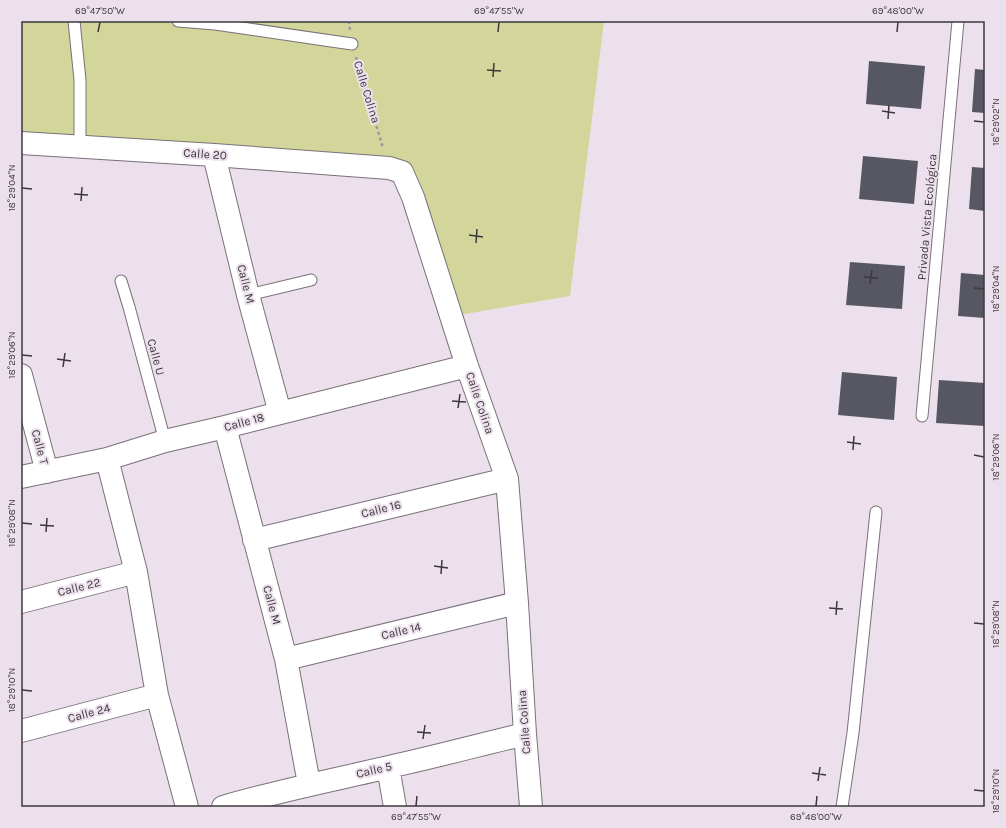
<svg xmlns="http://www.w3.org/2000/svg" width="1006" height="828" font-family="Karla,sans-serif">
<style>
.green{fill:#d2d69a}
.building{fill:#575763}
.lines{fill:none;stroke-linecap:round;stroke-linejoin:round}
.service-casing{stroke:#7a707a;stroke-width:13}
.minor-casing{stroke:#7a707a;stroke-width:24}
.path{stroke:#9e969e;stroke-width:2.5;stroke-dasharray:3 3;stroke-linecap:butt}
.service{stroke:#fff;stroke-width:11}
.minor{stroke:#fff;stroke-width:22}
.ticks{fill:none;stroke:#3d383d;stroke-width:1.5}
.labels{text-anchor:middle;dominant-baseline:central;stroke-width:4;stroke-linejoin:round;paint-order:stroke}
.street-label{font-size:12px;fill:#3d383d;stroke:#ebe0eb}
.neatline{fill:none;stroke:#3d383d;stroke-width:1.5}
.ticks-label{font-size:10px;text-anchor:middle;fill:#3d383d}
</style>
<rect width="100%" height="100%" fill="#ebe0eb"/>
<path class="green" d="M21 21H604L570 296 459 315 413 180 21 133Z"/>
<path class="building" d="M869 61 925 66 921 109 866 104Z
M975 69 985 70V113L972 112Z
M863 156 918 161 914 204 859 199Z
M972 167 985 168V211L969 209Z
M850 262 905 266 902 309 846 305Z
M961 273 985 275V318L958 316Z
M842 372 897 377 894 420 838 415Z
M939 380 985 383V426L936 423Z"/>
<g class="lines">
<g class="service-casing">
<path id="service" d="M74 21 80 80V146
M178 21 215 24 352 44
M121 281 129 307 165 441
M248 295 311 280
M922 416 958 21
M842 807 853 733 876 512"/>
</g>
<g class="minor-casing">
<path id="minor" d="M21 143 214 155 389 168 402 172 413 197 467 366 507 479 517 603 525 734 531 807
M214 155 248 295 280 413
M21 375 47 472
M225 427 286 659 309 784
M107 459 136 572 157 695 187 807
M21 477 107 459 165 441 225 427 280 413 467 366
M254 540 507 479
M21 602 136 572
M286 659 517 603
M21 731 157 695
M388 767 395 807
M223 807C277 791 333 780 389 767 434 757 479 745 525 734"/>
</g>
<path class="path" d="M349 21 350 30
M356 57 383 148"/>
<use href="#service" class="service"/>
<use href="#minor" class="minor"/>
</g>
<path class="ticks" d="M98 32 100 22M498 32 499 22M897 32 898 22M487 70 501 71M493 77 494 63M882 111 895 113M888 119 889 105M974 121 984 122M22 188 32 189M74 194 88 195M81 201 82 187M469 235 483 237M476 243 477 229M864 277 878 278M870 284 872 270M974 288 984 289M22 355 32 356M57 359 71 361M63 367 65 353M452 401 466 402M458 408 460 394M847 442 861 444M853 450 854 436M974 455 984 457M22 523 32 524M40 525 54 526M46 532 47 518M434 566 448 568M441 574 442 560M829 608 843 609M836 615 837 601M974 623 984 624M22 690 32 691M417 732 431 733M423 739 425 725M812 773 826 775M818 781 820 767M974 790 984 791M416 806 417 796M816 806 817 796"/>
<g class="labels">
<g class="street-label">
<text transform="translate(367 92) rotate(73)">Calle Colina</text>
<text transform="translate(205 154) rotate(4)">Calle 20</text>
<text transform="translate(927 217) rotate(-85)">Privada Vista Ecológica</text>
<text transform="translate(246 284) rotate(76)">Calle M</text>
<text transform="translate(156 357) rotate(75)">Calle U</text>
<text transform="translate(480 403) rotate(71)">Calle Colina</text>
<text transform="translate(244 422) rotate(-15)">Calle 18</text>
<text transform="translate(40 447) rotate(75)">Calle T</text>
<text transform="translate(381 509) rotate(-14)">Calle 16</text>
<text transform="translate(79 587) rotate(-14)">Calle 22</text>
<text transform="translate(272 605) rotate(75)">Calle M</text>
<text transform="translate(401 631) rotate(-13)">Calle 14</text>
<text transform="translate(89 713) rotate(-15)">Calle 24</text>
<text transform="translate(524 722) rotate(-94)">Calle Colina</text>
<text transform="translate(374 770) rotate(-13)">Calle 5</text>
</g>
</g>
<rect width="1006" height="828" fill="none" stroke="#ebe0eb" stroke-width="44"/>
<rect x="22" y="22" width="962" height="784" class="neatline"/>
<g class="ticks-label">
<text x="100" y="14">69°47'50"W</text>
<text x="499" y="14">69°47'55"W</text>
<text x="898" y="14">69°48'00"W</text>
<text transform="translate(995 122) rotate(-90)" y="4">18°29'02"N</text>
<text transform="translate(11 188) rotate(-90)" y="4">18°29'04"N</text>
<text transform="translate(995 289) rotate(-90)" y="4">18°29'04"N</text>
<text transform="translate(11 355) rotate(-90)" y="4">18°29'06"N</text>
<text transform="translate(995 457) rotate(-90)" y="4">18°29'06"N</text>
<text transform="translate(11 523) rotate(-90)" y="4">18°29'08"N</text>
<text transform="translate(995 624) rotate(-90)" y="4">18°29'08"N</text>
<text transform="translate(11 690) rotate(-90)" y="4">18°29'10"N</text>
<text transform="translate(995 791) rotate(-90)" y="4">18°29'10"N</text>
<text x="416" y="820">69°47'55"W</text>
<text x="816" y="820">69°48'00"W</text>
</g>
</svg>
